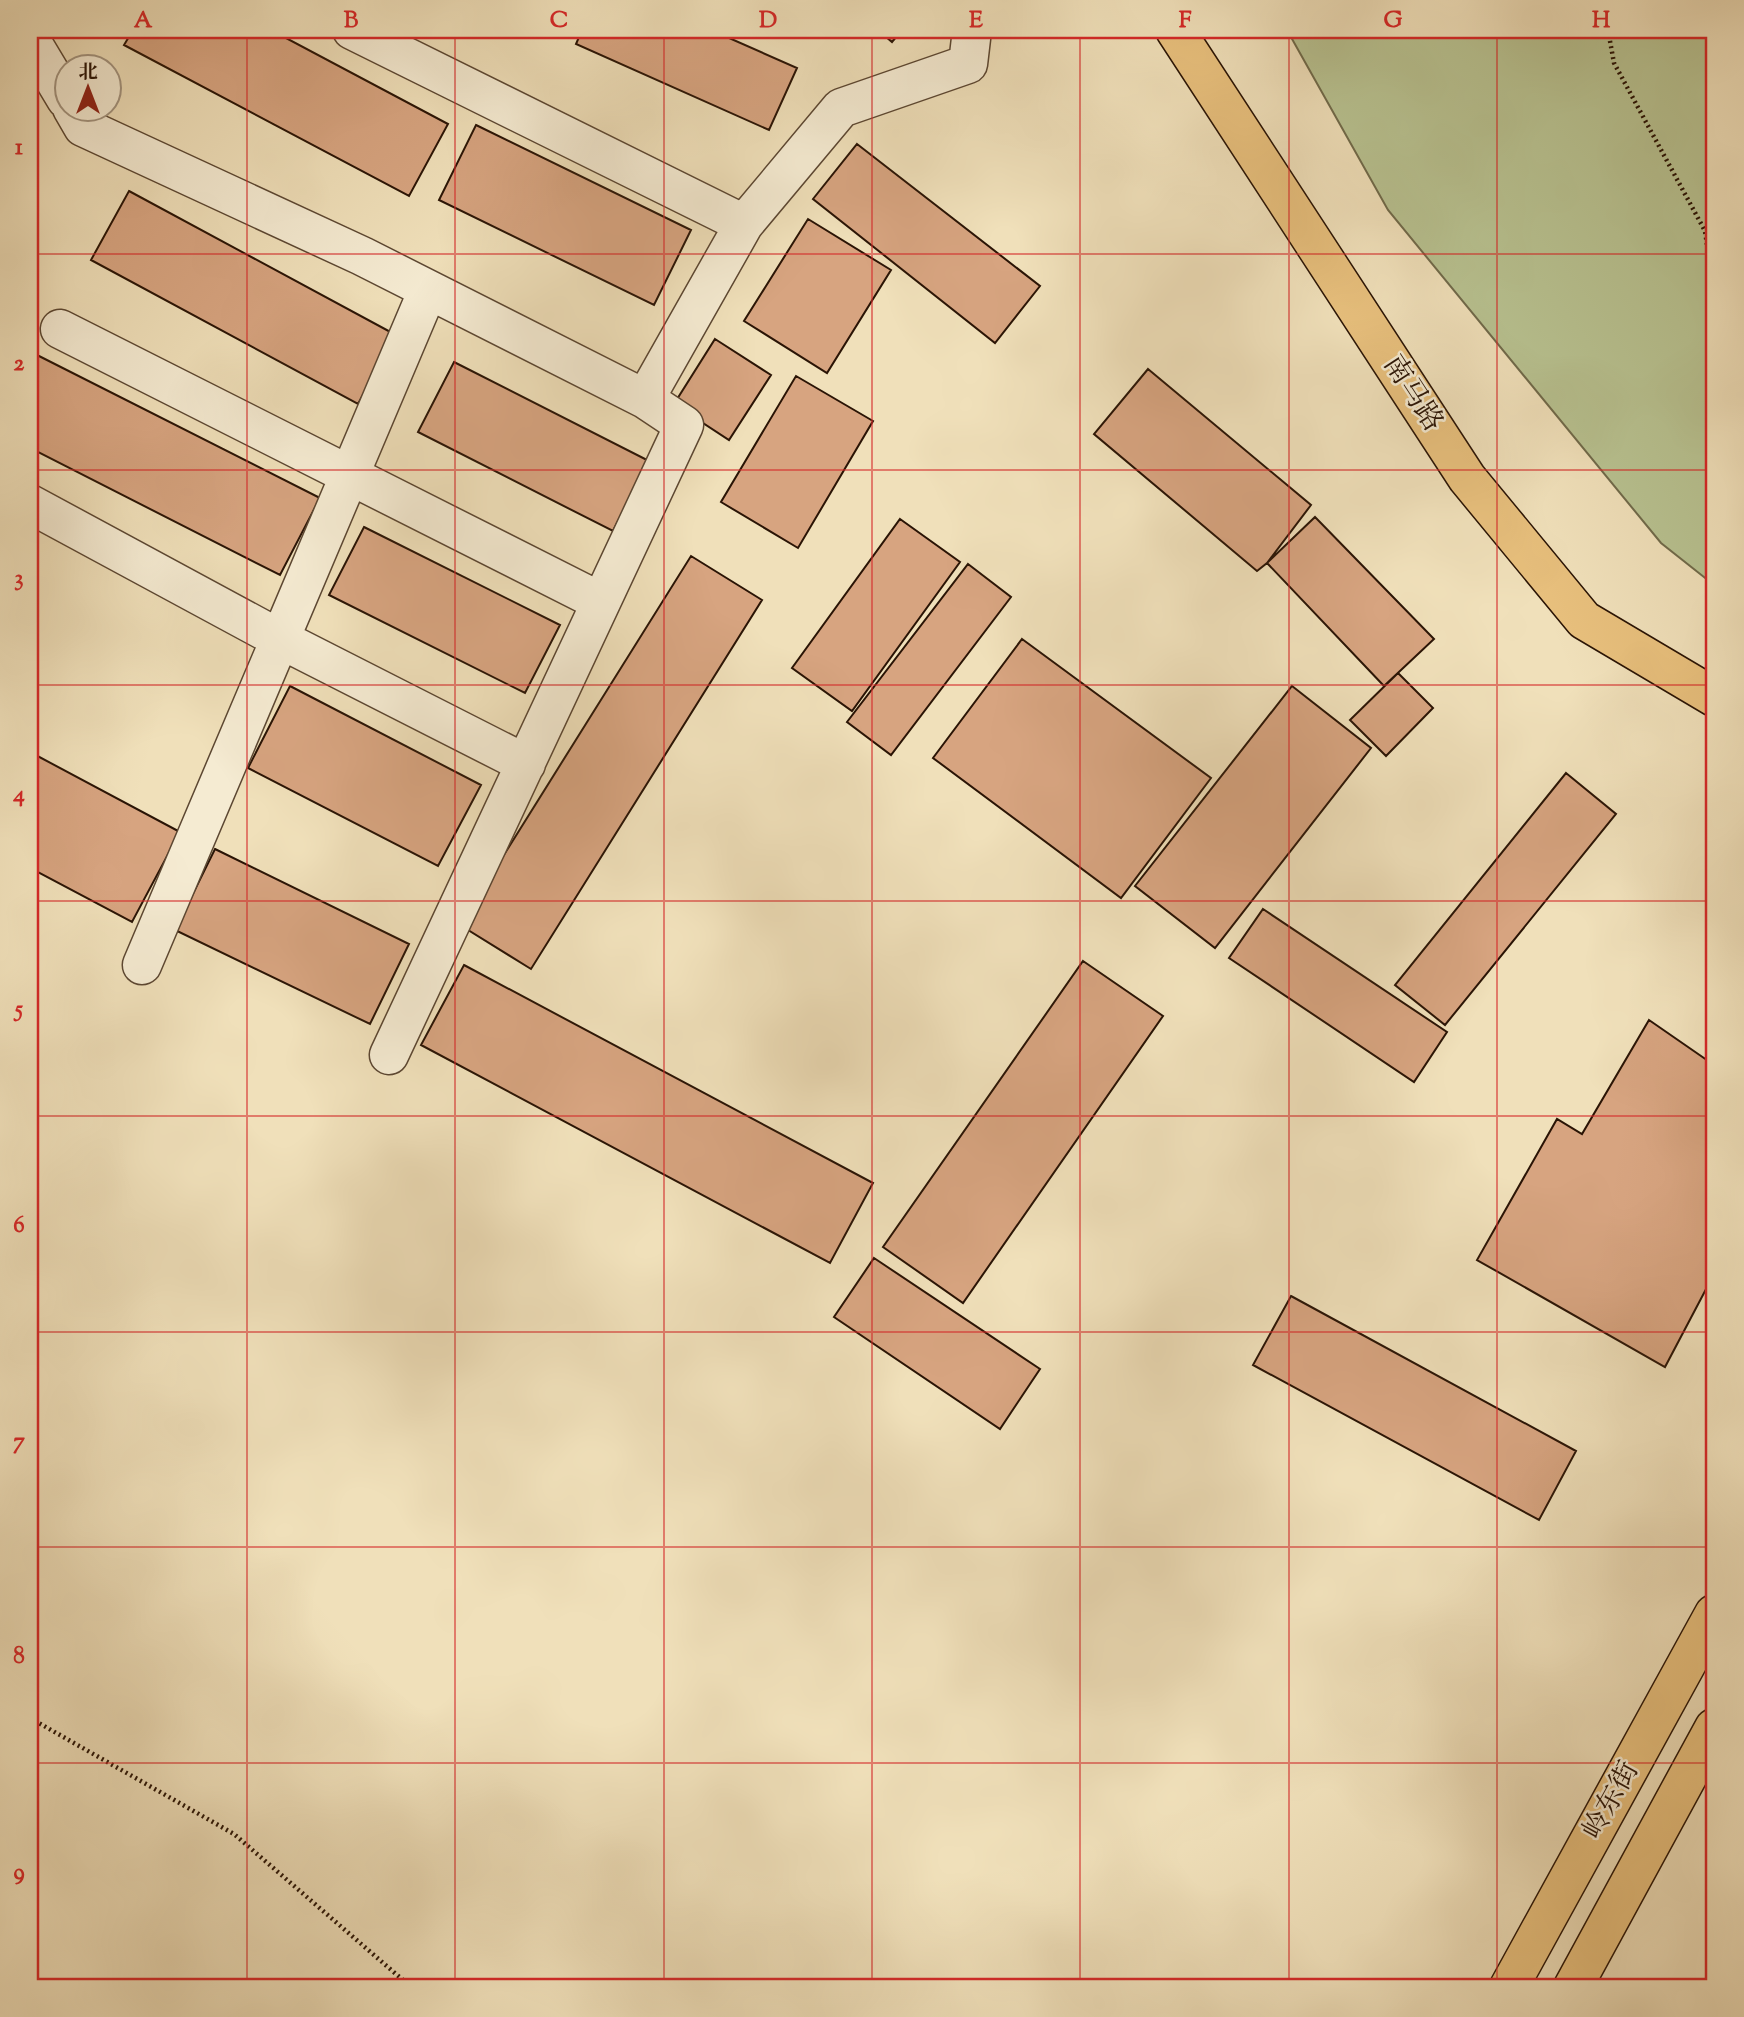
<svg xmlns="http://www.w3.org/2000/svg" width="1744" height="2017" font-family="'Sorts Mill Goudy','Noto Serif SC',serif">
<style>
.green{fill:#b8c291;stroke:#716b4b;stroke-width:2}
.building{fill:#d7a480;stroke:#2a1405;stroke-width:2}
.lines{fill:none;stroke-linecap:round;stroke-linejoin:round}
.minor-casing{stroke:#5c4732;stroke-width:41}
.major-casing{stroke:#2a1405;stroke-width:41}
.highway-casing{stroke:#2a1405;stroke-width:41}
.path{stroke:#2a1405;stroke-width:4.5;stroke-dasharray:2 3.5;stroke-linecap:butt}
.minor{stroke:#f5ebd2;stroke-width:38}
.major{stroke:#e8c07d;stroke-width:38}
.highway{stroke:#e8c07d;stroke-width:38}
.grid{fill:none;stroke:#d62828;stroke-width:2;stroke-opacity:0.55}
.labels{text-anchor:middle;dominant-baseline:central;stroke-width:5;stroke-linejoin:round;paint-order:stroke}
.street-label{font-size:28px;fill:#2a1405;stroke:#f5ebd2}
.neatline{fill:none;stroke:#d62828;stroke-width:2.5}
.grid-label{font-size:23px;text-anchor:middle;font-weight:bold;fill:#d62828}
</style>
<rect width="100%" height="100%" fill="#f0e0ba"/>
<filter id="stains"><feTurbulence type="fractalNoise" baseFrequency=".00286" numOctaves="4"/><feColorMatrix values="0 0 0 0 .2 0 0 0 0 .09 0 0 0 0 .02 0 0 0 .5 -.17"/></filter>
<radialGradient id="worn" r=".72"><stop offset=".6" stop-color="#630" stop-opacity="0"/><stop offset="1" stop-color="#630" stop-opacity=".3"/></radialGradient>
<path class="green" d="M1287 30H1714V585L1661 543 1388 210Z"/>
<path class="building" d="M133 30H271L448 124 409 196 124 45Z
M582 30H711L797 68 769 130 576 44Z
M878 30H902L892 42Z
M476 125 691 230 654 305 439 200Z
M857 144 1040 286 995 343 813 199Z
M129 191 396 335 358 404 91 260Z
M808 219 891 270 827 373 744 321Z
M715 339 771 375 729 440 674 404Z
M37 355 320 498 280 575 30 448V369Z
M454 362 649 461 613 531 418 432Z
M1148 369 1311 505 1267 563 1257 571 1094 434Z
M796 376 873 421 798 548 721 502Z
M1315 517 1434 639 1384 686 1267 563Z
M900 519 960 562 852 711 792 668Z
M364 527 560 625 525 693 329 595Z
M691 556 762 600 531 969 460 925Z
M968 564 1011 597 891 755 847 722Z
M1022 639 1211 778 1121 898 933 758Z
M1398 673 1433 708 1386 756 1350 720Z
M290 686 481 785 438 866 248 768Z
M1292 686 1371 748 1215 948 1135 886Z
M30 752 180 832 132 922 30 868Z
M1566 773 1616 814 1445 1025 1395 985Z
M215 849 409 944 370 1024 175 930Z
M1263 909 1447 1032 1414 1082 1229 958Z
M1083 961 1163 1016 963 1303 883 1247Z
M464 965 873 1183 830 1263 421 1045Z
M1649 1020 1714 1065V1274L1665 1367 1477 1260 1557 1119 1582 1134Z
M874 1258 1040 1369 1000 1429 834 1317Z
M1291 1296 1576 1451 1539 1520 1253 1365Z"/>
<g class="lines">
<g class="minor-casing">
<path id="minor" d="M352 30 744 224
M30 39 66 99
M72 108 83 127 362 256 645 399 744 224 841 108 968 64 972 30
M60 329 601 602
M30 504 280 639 526 764
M142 965 428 290
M389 1055 684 425 645 399"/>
</g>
<g class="major-casing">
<path id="major" d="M1175 30 1467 478 1584 620 1714 697"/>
</g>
<g class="highway-casing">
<path id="highway" d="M1509 1987 1714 1614
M1573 1987 1714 1728"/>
</g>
<path class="path" d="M1608 30 1614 63 1705 231 1714 293
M30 1718 234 1834 411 1987"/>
<use href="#minor" class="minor"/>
<use href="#major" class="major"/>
<use href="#highway" class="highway"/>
</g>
<path class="grid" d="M247 30V1987M455 30V1987M664 30V1987M872 30V1987M1080 30V1987M1289 30V1987M1497 30V1987M30 254H1714M30 470H1714M30 685H1714M30 901H1714M30 1116H1714M30 1332H1714M30 1547H1714M30 1763H1714"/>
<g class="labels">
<g class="street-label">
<text transform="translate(1412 394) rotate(57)">南马路</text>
<text transform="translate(1612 1801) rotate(-61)">岭东街</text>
</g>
</g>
<rect width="1744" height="2017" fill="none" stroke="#f0e0ba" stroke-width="77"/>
<g transform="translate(88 88)"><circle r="33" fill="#f5ebd2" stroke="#a49580" stroke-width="2"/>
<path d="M0-5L12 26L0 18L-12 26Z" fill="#8f2418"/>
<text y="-10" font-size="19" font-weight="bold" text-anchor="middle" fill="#2a1405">北</text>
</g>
<rect x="38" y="38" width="1668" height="1941" class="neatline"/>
<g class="grid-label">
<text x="143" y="27">A</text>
<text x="351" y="27">B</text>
<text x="559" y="27">C</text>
<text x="768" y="27">D</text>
<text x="976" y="27">E</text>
<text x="1185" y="27">F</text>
<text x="1393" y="27">G</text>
<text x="1601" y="27">H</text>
<text x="19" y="154">1</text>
<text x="19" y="370">2</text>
<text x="19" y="585">3</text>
<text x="19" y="801">4</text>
<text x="19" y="1016">5</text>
<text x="19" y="1232">6</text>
<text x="19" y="1448">7</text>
<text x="19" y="1663">8</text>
<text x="19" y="1879">9</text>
</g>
<rect width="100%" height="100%" filter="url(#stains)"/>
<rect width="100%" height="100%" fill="url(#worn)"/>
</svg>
